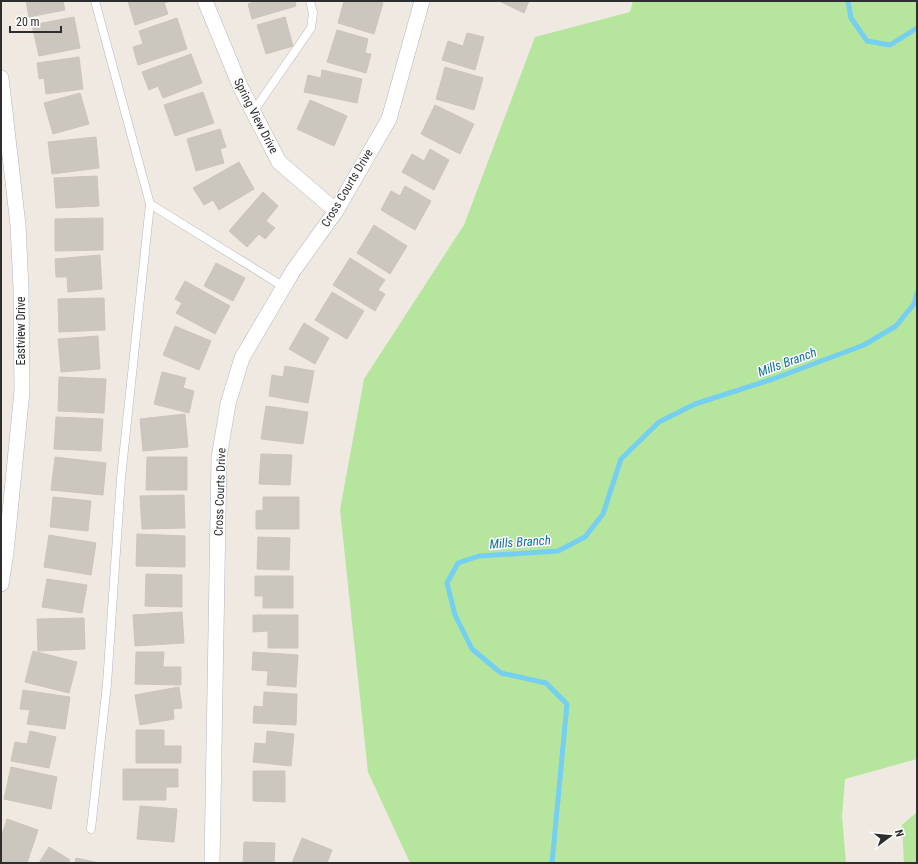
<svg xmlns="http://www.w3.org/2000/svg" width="918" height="864" font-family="'Roboto Condensed',sans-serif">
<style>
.green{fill:#b6e59e}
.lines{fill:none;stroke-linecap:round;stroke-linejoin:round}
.stream{stroke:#75cff0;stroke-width:5}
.building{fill:#cbc7bf;stroke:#cbc5ba}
.lane-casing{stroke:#b4b7c1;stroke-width:9}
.street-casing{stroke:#b4b7c1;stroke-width:16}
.lane{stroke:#fff;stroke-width:8}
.street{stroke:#fff;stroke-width:15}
.labels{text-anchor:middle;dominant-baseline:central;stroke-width:3;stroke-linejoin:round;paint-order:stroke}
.street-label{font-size:12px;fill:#2e2e2e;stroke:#fff}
.water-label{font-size:13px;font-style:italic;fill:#0d6fa3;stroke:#fff}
</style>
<rect width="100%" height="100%" fill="#efe9e1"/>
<path class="green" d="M633 1H917V759L845 779 842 816 846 863H410L368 772 340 510 364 379 464 225 535 37 630 12Z
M917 812V863H904L902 825Z"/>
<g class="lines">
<path class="stream" d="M848 1 851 18 867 41 890 45 917 28
M552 863 567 704 546 683 501 673 472 649 455 615 447 583 458 563 479 556 558 551 585 537 603 514 621 459 659 422 695 404 773 379 864 345 896 326 914 304 917 293"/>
</g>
<path class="building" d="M26 1H63L65 10 29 17Z
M128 1H169L164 3 168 14 135 25Z
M256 1H295L296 6 252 19 248 4Z
M344 1H377L383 3 374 34 338 23Z
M499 1H529L524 13Z
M74 17 80 48 39 56 32 25Z
M285 17 293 46 266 54 257 25Z
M177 18 187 49 138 65 133 47 143 44 139 31Z
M337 30 368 39 365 53 371 54 366 73 327 62Z
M467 33 484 37 475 70 442 60 448 41 463 46Z
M191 54 202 83 163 98 158 86 149 90 142 72Z
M79 57 83 89 46 94 44 78 39 79 37 63Z
M445 67 483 78 474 110 436 99Z
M322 70 362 79 357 103 304 92 308 75 321 78Z
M203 92 214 123 175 136 164 105Z
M80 93 89 124 53 134 44 103Z
M310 100 347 116 334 146 297 129Z
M435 105 474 124 460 154 421 134Z
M220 129 226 147 220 149 224 163 196 171 187 139Z
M96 137 99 168 52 174 48 142Z
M430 149 449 160 434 190 402 172 412 154 424 161Z
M239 162 254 189 219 210 213 200 204 205 193 188Z
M97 176 99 206 56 208 54 178Z
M405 186 431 201 415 230 381 210 391 191 400 196Z
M263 192 278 206 266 221 275 228 265 239 259 234 247 247 229 231Z
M103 218V250L55 251V219Z
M374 225 407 246 390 274 357 253Z
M100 255 102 289 68 292 67 277H56L55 259Z
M350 258 385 280 378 290 385 294 375 311 333 285Z
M216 263 245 278 233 301 204 286Z
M185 281 230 306 215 334 176 313 182 303 175 299Z
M332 292 364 311 347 339 315 320Z
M104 298 105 330 59 332 58 299Z
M304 323 329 338 315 364 289 349Z
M175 326 211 341 199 370 163 355Z
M98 336 100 369 61 372 58 339Z
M285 366 314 371 308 403 269 396 272 375 283 377Z
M162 372 186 378 183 388 194 391 189 413 154 404Z
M59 377 106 379 104 413 58 411Z
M266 406 308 412 303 444 261 439Z
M185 414 188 447 143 451 140 419Z
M56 417 103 419 101 451 54 449Z
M261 454 292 455 290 485 259 484Z
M55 457 106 463 103 495 51 490Z
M147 457H187V490H146Z
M184 495 185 528 142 529 140 496Z
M53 497 91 501 88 531 50 527Z
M263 497H299V529H256V511L263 510Z
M137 534 185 536V567L136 566Z
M49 535 96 543 91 575 44 567Z
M258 537 290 538 289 570 257 569Z
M146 574 182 575V607L145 606Z
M255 576H293V608H263V596H255Z
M47 579 87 585 82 613 42 607Z
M182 612 184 643 135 646 133 615Z
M253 615H298V648H268V631L253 632Z
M84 618 85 649 38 651 37 619Z
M33 651 77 662 69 693 25 682Z
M136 652H164L163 667H181V685L135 684Z
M253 652 298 655 296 687 267 685 268 671 252 670Z
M179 687 182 708 173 709 174 719 140 725 135 695Z
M23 690 70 697 65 729 27 724 30 710 20 709Z
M264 692 297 694 296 725 253 723 254 706 263 707Z
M136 730H164V746H181V763H136Z
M30 731 56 737 49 768 11 761 15 742 27 744Z
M267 731 294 734 291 766 253 762 255 743 266 744Z
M11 767 57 777 51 809 4 799Z
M123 769H178V787H166V800H123Z
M253 771H285V802L253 801Z
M140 806 177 809 174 842 137 839Z
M7 819 38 830 27 863H1V838Z
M302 838 332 850 327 863H292Z
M244 842 275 843 274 863H243Z
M49 847 70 860 68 863H39Z
M76 858 95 862V863H75Z"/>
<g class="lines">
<g class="lane-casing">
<path id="lane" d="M95 1 150 204 284 287
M253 112 311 28 313 13 310 1
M91 829 107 684 121 478 150 204"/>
</g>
<g class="street-casing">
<path id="street" d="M205 1 241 88 279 162 336 211
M1 78 18 225 21 288 22 391 6 552 1 584
M212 863 219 458 228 404 242 358 293 271 336 211 389 119 422 1"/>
</g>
<use href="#lane" class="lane"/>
<use href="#street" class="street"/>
</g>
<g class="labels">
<g class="street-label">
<text transform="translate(256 116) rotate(63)">Spring View Drive</text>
<text transform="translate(347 188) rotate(-59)">Cross Courts Drive</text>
<text transform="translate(21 331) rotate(-90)">Eastview Drive</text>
<text transform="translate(220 492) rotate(-88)">Cross Courts Drive</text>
</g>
<g class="water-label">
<text transform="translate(787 362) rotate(-20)">Mills Branch</text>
<text transform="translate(520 542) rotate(-4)">Mills Branch</text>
</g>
</g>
<rect width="918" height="864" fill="none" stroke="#2e2e2e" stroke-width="4"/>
<g transform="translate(890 836) rotate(74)" stroke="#ffffff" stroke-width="3" paint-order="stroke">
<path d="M0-3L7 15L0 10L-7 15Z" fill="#2e2e2e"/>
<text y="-6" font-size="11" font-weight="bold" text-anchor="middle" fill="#2e2e2e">N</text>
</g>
<path d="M10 26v6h51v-6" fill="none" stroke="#2e2e2e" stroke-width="2"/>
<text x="16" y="26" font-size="12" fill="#2e2e2e" stroke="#ffffff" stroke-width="3" paint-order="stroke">20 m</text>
</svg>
